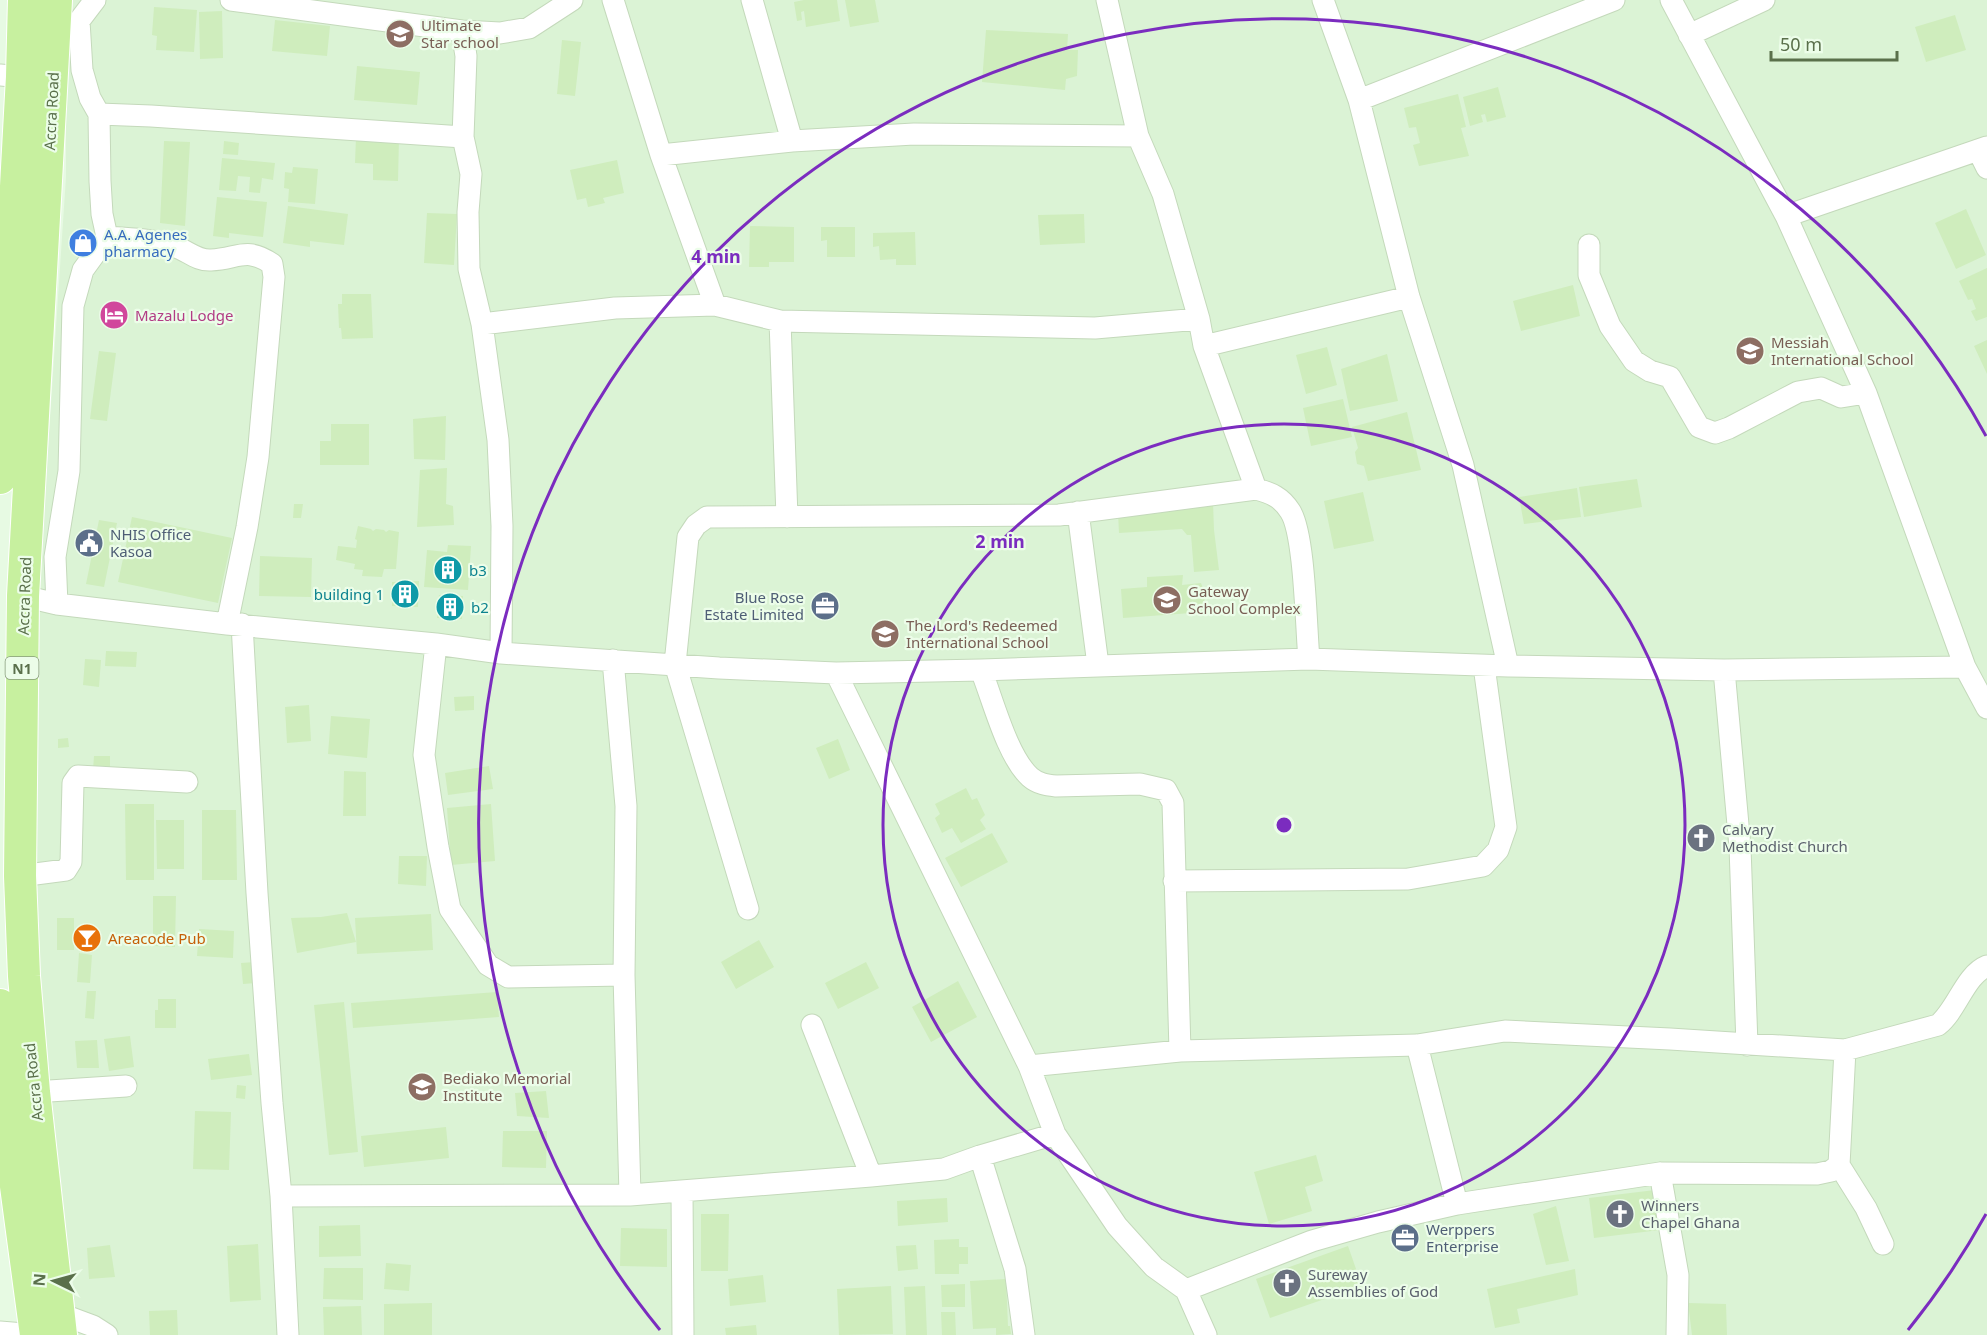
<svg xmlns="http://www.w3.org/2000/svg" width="1987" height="1335" font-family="'Noto Sans',sans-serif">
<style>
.residential{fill:#dbf3d5}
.building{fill:#cfedbd}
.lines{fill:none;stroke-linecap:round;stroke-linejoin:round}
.minor-casing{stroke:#c4d9bb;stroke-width:23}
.highway-casing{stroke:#fff;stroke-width:34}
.minor{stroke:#fff;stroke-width:21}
.highway{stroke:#c7f09f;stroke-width:32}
.ring{fill:none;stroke:#7b2cbf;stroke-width:3}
.labels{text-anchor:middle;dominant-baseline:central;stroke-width:4.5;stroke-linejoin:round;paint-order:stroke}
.shield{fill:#ecfde9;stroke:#869a7a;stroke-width:1.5}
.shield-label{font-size:14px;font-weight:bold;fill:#5a704b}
.education-label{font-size:15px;fill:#785e54;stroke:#ecfde9;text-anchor:start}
.street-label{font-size:15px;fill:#5a704b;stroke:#ecfde9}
.shop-label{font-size:15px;fill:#366cbe;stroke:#ecfde9;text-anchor:start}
.hotel-label{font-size:15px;fill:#b23c85;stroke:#ecfde9;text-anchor:start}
.service-label{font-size:15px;fill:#4e5e75;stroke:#ecfde9;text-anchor:start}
.culture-label{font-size:15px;fill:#0d838f;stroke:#ecfde9;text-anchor:start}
.worship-label{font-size:15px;fill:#5b616d;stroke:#ecfde9;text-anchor:start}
.food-label{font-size:15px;fill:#c56008;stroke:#ecfde9;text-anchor:start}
.centre{fill:#7b2cbf;stroke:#ecfde9;stroke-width:3}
.ring-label{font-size:18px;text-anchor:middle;font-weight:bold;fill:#7b2cbf;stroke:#ecfde9;stroke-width:4.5;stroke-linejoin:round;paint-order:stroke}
</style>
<rect width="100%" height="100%" fill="#e7fae3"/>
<path class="residential" d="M66 0H1987V1335H79L49 1121 38 1009 36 670 39 584 66 177Z"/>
<path class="building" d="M804 0H837L840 21 806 27 804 11 801 12 802 20 797 21 794 2Z
M845 0H875L879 22 850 27Z
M154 7 197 10 194 52 156 50 157 36 152 35Z
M222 11 223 58 200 59 199 12Z
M1955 15 1966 50 1926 62 1915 27Z
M275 20 330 26 327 56 272 51Z
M986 30 1068 34 1067 50H1078L1077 76 1066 79 1065 90 982 82Z
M562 40 581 42 575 96 557 94Z
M357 66 420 72 417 105 354 100Z
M1498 87 1506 117 1487 122 1485 114 1481 115 1483 122 1470 126 1463 97Z
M1458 94 1466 127 1461 128 1469 156 1419 166 1413 145 1420 143 1416 127 1409 128 1404 108Z
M356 137 399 138 398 181 373 180V164L355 163Z
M164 141 190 142 185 226 160 223Z
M224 141 239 143 238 155 223 154Z
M222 158 275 163 273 180 262 178 260 193 249 192 250 177 238 176 236 191 219 190Z
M617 160 624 193 603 198 605 203 588 207 586 198 577 200 570 170Z
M293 167 318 169 315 204 288 202 289 189 284 188 285 172 292 173Z
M217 197 267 202 263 237 229 233V238L213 236Z
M288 206 348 214 344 245 310 241V247L283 243Z
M1966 209 1986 255 1956 269 1935 223Z
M427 213 457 214 454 265 424 263Z
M1084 214 1085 243 1040 245 1038 215Z
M750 226 794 227V262H769V267H749Z
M821 227H855V257H827V240L821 241Z
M915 232 916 265H896V259L880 260 879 246 873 247V233Z
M1987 268V317L1976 321 1971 311 1976 309 1972 299 1968 300 1959 281Z
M1573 285 1580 316 1521 331 1513 301Z
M342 294H371L373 338 342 339 341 328H339L338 304H342Z
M1987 340V374L1974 346Z
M1327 347 1337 385 1306 394 1296 355Z
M99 351 116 353 107 421 90 419Z
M1387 354 1398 401 1350 411 1341 369Z
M1343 399 1352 437 1311 446 1303 408Z
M1407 412 1421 470 1368 481 1364 466 1357 464 1355 452 1358 448 1352 427Z
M446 416 445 460 414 459 413 419Z
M331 424H369V465H320V441H331Z
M447 468 446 504 453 506 454 525 417 527 420 470Z
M1637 479 1642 507 1584 517 1579 487Z
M1577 488 1581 517 1524 524 1519 497Z
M1363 492 1374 541 1334 549 1324 501Z
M1213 502 1214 530 1219 570 1194 572 1191 535H1187L1182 529 1119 533 1118 513Z
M294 504H303L301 518H293Z
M132 517 232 538 218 603 118 582Z
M99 520 117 523 104 587 86 584Z
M358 526 371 529 373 531 376 529 384 530 386 532 389 530 399 532 396 569H384L382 577 362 576 363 570 354 569 355 564 336 560 338 546 356 548 357 540 355 539Z
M448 545 471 546 468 590 424 587 427 550 447 552Z
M260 556 312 558 311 597 259 596Z
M1183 575 1182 585 1201 583 1204 591 1205 612 1123 618 1121 589 1147 587V577Z
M419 581 418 607 392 606V582Z
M439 595 463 596 462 619 437 618Z
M106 651 137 652 136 667 105 666Z
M85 659 101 660 99 687 83 685Z
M474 696V710L455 711 454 697Z
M309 705 311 741 287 743 285 707Z
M331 716 370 719 367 758 328 754Z
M68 738 69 747 58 748V739Z
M838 739 850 770 829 779 816 748Z
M94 756H110V770H93Z
M489 766 493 789 448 795 445 773Z
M344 771 366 772V816H343Z
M966 788 972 800 977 798 985 815 980 820 986 829 961 843 952 828 942 833 935 818 940 814 935 804Z
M125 804H154V880H126Z
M491 804 495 861 451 865 447 808Z
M202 810H236L237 880H202Z
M156 820H184V869H157Z
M992 833 1008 862 961 887 945 858Z
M399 856H427L426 886 398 884Z
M153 896H176L175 947 153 946Z
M347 913 356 942 297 953 291 918 321 917Z
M431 914 433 950 357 954 355 918Z
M57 918H74V950H57Z
M199 929 234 931 233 958 197 956Z
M759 940 774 967 736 989 721 962Z
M79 953 92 955 90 983 77 982Z
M255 962 256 983 243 984 241 963Z
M866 962 879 988 838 1009 825 983Z
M958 981 977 1017 931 1042 912 1007Z
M87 991H96L94 1019 85 1018Z
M497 992 499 1017 353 1028 351 1003Z
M158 999H176V1028H155V1010H158Z
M344 1002 358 1152 329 1155 314 1005Z
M130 1036 134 1067 109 1071 104 1039Z
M97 1040 99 1068H77L75 1041Z
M249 1054 252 1075 211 1080 208 1059Z
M237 1085 246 1086 245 1099 236 1098Z
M546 1091 549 1118 517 1116 515 1093Z
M195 1111 231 1112 229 1170 193 1169Z
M446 1127 449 1158 364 1167 361 1136Z
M503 1131H547L546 1168 502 1167Z
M1316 1155 1323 1181 1305 1187 1312 1211 1269 1224 1254 1172Z
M1655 1190 1660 1230 1594 1238 1589 1198Z
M947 1198 948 1222 898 1226 897 1201Z
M1556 1206 1569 1261 1546 1265 1533 1214Z
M701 1214H729L728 1271H701Z
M360 1225 361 1256 319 1257V1226Z
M621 1228 667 1229V1267L620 1266Z
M959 1239V1247H968V1264H959V1274H935L934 1240Z
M258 1244 261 1300 230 1302 227 1246Z
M110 1245 115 1277 89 1279 87 1248Z
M916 1245 918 1269 898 1271 896 1246Z
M1348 1246 1362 1286 1270 1318 1256 1279Z
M386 1263 411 1265 409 1291 384 1289Z
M324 1268H363V1300L323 1299Z
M1575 1269 1578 1295 1517 1309 1520 1323 1495 1328 1487 1289Z
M763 1275 766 1302 730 1306 728 1279Z
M1006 1279 1008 1326H1010L1011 1334 996 1335V1328L973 1329 970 1281Z
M965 1284V1307H942L941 1285Z
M891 1286 893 1334 839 1335 837 1289Z
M925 1286 927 1335H906L904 1287Z
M432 1303V1335H384V1304Z
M1688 1303 1726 1304 1727 1335H1692Z
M361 1306 362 1335H324L323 1307Z
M177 1310 178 1335H150L149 1311Z
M941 1312H955L956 1335H942Z
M756 1325 757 1335H726L725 1328Z"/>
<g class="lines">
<g class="minor-casing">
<path id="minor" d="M231 0 462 31 500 33 529 28 572 0
M613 0 661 155 715 305
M752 0 792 141
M1107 0 1138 136 1163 194 1199 319 1204 346 1256 489C1271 493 1281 497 1290 511 1305 533 1306 629 1309 659
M1323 0 1359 100 1409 297 1463 465 1508 666
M1671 0 1786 216 1866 393 1965 667
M68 26 79 21 95 0
M462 31 466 56 463 137 471 174 468 212 469 269 482 324 498 440 502 526 501 653
M1689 35 1764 0
M0 75 22 77
M1359 100 1614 0
M99 114 151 116 463 137
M1978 150 1987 168
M661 155 792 141 914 134 1138 136
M1786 216 1987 147
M107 237C130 239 155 239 176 247 188 251 197 261 211 260 238 259 246 246 272 264L274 277 258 457 247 527 227 624
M1589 245V275L1610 326 1634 361 1650 371 1670 377 1699 427 1715 433 1729 428 1798 392 1821 388 1841 397 1866 393
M780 321 787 517
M482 324 615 308 715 305 780 321 1095 328 1199 319
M1204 346 1409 297
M1078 512 1098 665
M23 596 57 604 227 624 436 644 501 653 719 668 836 673 981 670 1309 659 1508 666 1724 670 1965 667 1987 708
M57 604 55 557 69 471 73 306 83 270 107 237 102 214 100 181 99 114 90 98 82 70 79 21
M242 624 257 893 272 1103 281 1196 288 1335
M436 644 424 755 438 847 450 909 488 965 508 977 624 975
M613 660 626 806 624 975 630 1195
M981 670C993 700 1007 756 1030 777 1038 784 1047 785 1056 786L1140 784 1166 790 1173 803 1180 1051
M1724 670 1740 847 1747 1045
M836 673 1029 1066 1055 1134 1117 1226 1154 1267 1186 1290 1206 1335
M20 876 66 870 71 862 73 783 78 776 187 782
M1174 881 1408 879 1483 866 1498 850 1506 827 1484 666
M748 909 675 664 688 537 696 525 707 517 1059 515 1256 489
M812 1025 871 1176
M1417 1045 1457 1204
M1029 1066 1180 1051 1417 1045 1505 1031 1670 1039 1845 1050 1938 1025C1957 1010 1965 975 1987 966
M34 1092 126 1086
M980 1156 1015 1269 1024 1335
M1839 1165 1866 1208 1883 1244
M1660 1173 1678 1275 1677 1335
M682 1191 683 1335
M281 1196 630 1195 871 1176 944 1169 980 1156 1055 1134
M1186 1290 1312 1241 1378 1222 1457 1204 1660 1173 1817 1174 1831 1171 1839 1165 1845 1050
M58 1313 93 1326 107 1335
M0 1332 36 1335"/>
</g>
<g class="highway-casing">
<path id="highway" d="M56 0 23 596 20 876 24 976 34 1092 61 1335
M0 478 22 77 24 0
M0 1005 11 1149 36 1335"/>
</g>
<use href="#minor" class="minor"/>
<use href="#highway" class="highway"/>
</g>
<g class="ring">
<circle cx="1284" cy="825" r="401"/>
<path d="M1986 1214A803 803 0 0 1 1908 1330M660 1330A803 803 0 1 1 1986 436"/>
</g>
<defs>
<g id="school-disc" transform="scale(1.5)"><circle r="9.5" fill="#8d6e63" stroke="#ecfde9"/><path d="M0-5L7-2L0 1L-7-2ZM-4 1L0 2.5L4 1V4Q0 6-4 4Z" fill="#fff"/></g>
<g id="shop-disc" transform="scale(1.5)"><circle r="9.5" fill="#3f7fe0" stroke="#ecfde9"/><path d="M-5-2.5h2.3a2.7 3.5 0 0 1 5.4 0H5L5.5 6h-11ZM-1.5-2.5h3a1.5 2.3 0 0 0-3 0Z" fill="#fff"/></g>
<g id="hotel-disc" transform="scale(1.5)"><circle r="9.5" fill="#d1479c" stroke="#ecfde9"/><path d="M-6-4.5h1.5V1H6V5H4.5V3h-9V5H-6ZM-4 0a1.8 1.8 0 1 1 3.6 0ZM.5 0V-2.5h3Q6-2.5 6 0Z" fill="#fff"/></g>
<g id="civic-disc" transform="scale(1.5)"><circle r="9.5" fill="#5c6f8a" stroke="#ecfde9"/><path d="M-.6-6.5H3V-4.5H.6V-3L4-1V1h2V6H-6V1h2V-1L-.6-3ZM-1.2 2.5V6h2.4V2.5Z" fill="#fff"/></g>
<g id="building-disc" transform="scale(1.5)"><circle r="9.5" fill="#0f9aa8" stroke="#ecfde9"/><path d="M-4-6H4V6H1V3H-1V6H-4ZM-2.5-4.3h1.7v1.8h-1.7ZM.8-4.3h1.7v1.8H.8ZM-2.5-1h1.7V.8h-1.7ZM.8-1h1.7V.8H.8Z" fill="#fff"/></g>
<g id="office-disc" transform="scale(1.5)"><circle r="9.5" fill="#5c6f8a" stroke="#ecfde9"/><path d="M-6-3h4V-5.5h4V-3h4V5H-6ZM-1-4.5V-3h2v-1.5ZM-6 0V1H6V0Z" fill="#fff"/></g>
<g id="church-disc" transform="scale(1.5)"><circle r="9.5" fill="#6b7280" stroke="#ecfde9"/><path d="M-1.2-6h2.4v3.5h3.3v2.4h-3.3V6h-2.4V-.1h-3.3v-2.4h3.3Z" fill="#fff"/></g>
<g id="bar-disc" transform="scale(1.5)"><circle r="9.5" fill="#e8710a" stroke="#ecfde9"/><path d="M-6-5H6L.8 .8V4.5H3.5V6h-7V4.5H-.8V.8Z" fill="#fff"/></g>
</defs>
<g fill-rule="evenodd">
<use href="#school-disc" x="400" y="34"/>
<use href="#shop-disc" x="83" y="243"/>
<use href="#hotel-disc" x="114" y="315"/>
<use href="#school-disc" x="1750" y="351"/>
<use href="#civic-disc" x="89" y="543"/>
<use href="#building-disc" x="448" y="570"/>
<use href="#building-disc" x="405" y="594"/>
<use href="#school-disc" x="1167" y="600"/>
<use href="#office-disc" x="825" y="606"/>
<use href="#building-disc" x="450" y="607"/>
<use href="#school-disc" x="885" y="634"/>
<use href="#church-disc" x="1701" y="838"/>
<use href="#bar-disc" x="87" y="938"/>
<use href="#school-disc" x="422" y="1087"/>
<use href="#church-disc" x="1620" y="1214"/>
<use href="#office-disc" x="1405" y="1238"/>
<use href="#church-disc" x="1287" y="1283"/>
</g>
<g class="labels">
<rect class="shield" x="5.5" y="657" width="33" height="22" rx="4.5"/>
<g class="shield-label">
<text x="22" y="668">N1</text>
</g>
<g class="education-label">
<text x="421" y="25">Ultimate<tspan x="421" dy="17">Star school</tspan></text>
<text x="1771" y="342">Messiah<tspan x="1771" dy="17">International School</tspan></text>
<text x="1188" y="591">Gateway<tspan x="1188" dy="17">School Complex</tspan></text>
<text x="906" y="625">The Lord's Redeemed<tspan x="906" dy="17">International School</tspan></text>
<text x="443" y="1078">Bediako Memorial<tspan x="443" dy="17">Institute</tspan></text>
</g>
<g class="street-label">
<text transform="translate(51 111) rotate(-87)">Accra Road</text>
<text transform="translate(24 596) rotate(-88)">Accra Road</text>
<text transform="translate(33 1082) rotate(-96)">Accra Road</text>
</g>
<g class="shop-label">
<text x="104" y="234">A.A. Agenes<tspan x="104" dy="17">pharmacy</tspan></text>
</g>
<g class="hotel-label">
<text x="135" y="315">Mazalu Lodge</text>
</g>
<g class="service-label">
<text x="110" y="534">NHIS Office<tspan x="110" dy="17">Kasoa</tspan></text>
<text x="804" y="597" text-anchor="end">Blue Rose<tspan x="804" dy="17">Estate Limited</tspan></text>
<text x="1426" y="1229">Werppers<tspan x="1426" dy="17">Enterprise</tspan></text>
</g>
<g class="culture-label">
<text x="469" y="570">b3</text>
<text x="384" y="594" text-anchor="end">building 1</text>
<text x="471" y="607">b2</text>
</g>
<g class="worship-label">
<text x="1722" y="829">Calvary<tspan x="1722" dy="17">Methodist Church</tspan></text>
<text x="1641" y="1205">Winners<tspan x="1641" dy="17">Chapel Ghana</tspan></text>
<text x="1308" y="1274">Sureway<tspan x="1308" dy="17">Assemblies of God</tspan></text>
</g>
<g class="food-label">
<text x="108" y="938">Areacode Pub</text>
</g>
</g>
<circle cx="1284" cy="825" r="9" class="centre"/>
<g class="ring-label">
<text x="716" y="263">4 min</text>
<text x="1000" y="548">2 min</text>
</g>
<g transform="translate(54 1281) rotate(275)" stroke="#ecfde9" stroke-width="4.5" paint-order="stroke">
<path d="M0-4.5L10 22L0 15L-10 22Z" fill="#5a704b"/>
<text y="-9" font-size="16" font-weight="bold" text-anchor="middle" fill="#5a704b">N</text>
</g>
<path d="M1771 51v9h126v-9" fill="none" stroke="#5a704b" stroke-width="3"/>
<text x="1780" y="51" font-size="18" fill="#5a704b" stroke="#ecfde9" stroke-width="4.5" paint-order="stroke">50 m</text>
</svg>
